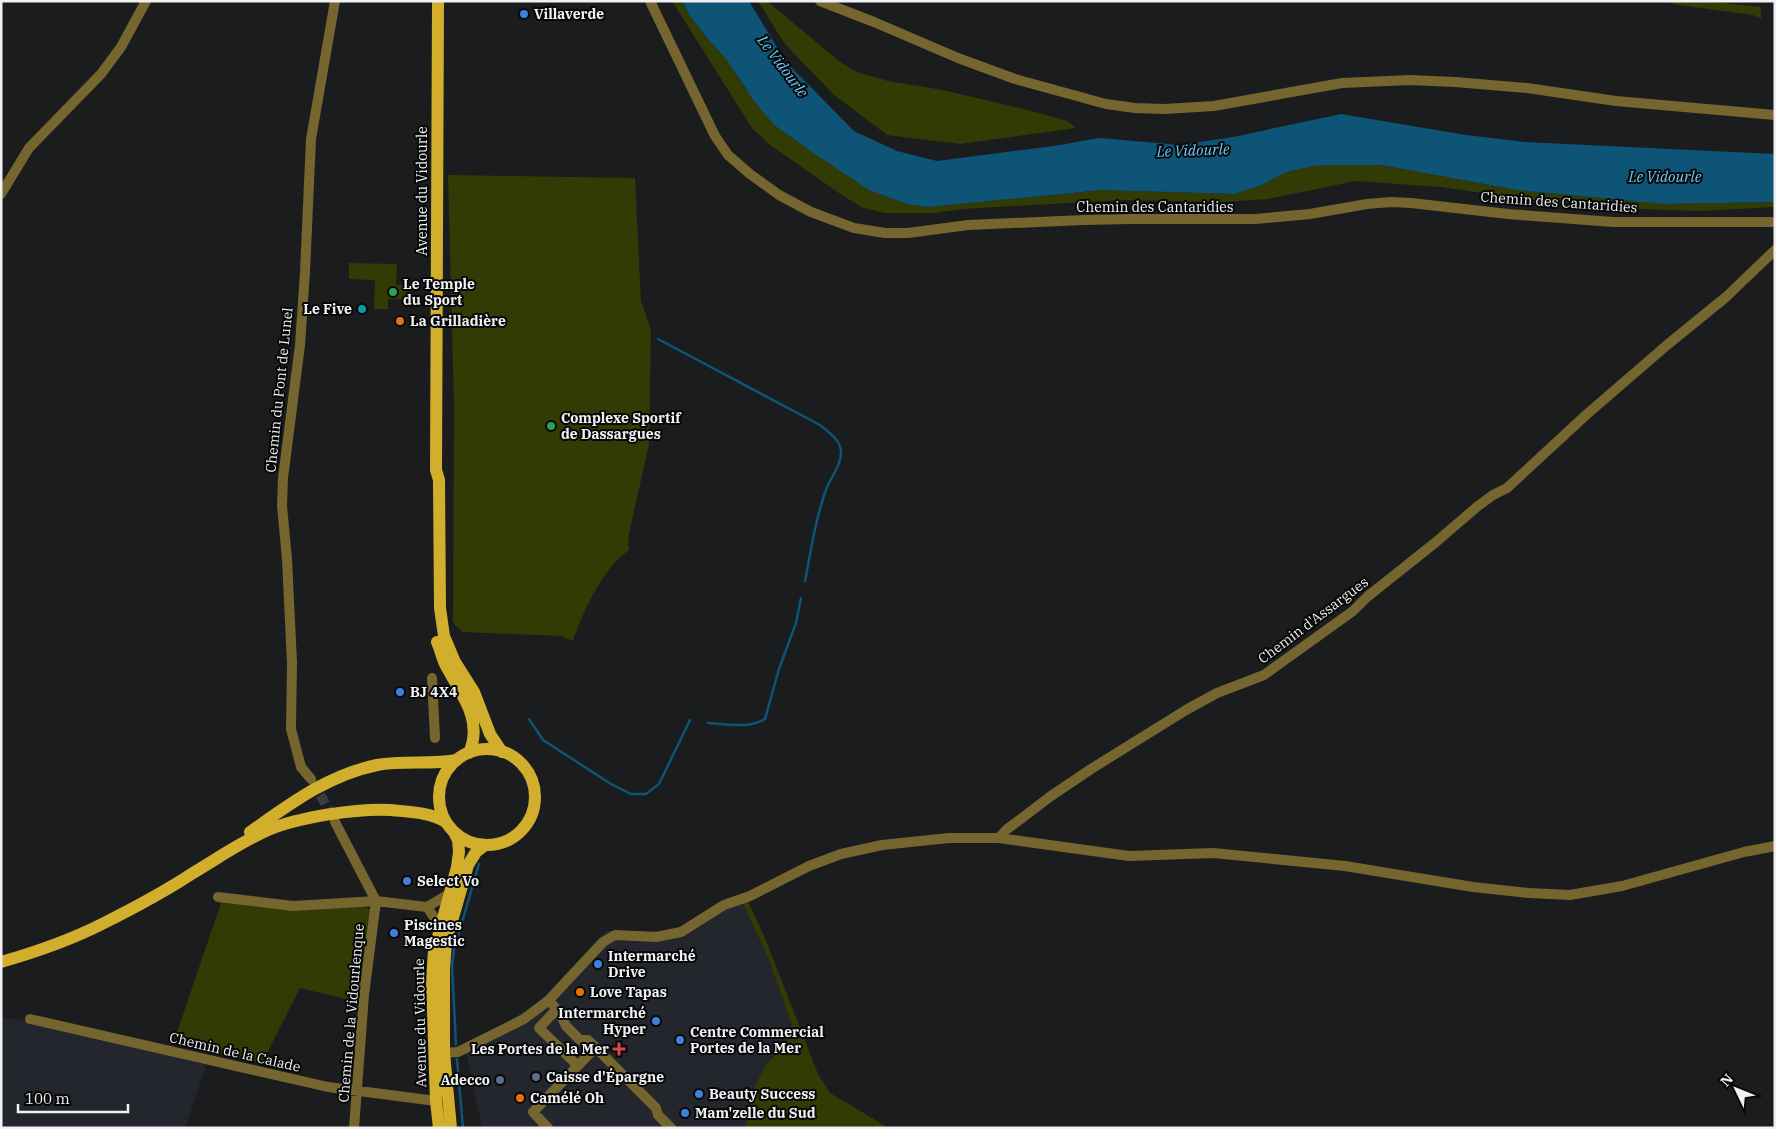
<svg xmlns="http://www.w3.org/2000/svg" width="1776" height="1129" font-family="'IBM Plex Serif',serif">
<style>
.built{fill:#23262d}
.green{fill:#323b04}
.water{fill:#0d5477}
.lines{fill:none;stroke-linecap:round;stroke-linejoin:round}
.stream{stroke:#0d5477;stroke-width:2.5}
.minor-tunnel{stroke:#3b3c3e;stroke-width:10;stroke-dasharray:10 5;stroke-linecap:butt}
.minor{stroke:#75652f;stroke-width:10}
.major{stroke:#d2ae2d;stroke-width:12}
.shop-dot{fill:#3f7fe0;stroke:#060707;stroke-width:2}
.leisure-dot{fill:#2e9e5b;stroke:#060707;stroke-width:2}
.culture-dot{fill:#0f9aa8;stroke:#060707;stroke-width:2}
.food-dot{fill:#e8710a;stroke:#060707;stroke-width:2}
.health-dot{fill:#e0444e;stroke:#060707;stroke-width:2}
.service-dot{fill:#5c6f8a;stroke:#060707;stroke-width:2}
.labels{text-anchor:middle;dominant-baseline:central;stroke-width:4;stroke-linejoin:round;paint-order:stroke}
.poi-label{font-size:14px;font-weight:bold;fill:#f1f1f3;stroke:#060707;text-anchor:start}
.street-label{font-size:14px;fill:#f1f1f3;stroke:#060707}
.water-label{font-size:15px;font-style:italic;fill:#73c9fc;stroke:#060707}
</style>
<rect width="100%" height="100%" fill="#1b1c1e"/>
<path class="built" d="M742 901 769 960 793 1028 789 1039 762 1071 750 1104 746 1128H482L466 1050 541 1000 606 931H672L692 922 718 902Z
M1 1017 45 1025 206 1065 185 1128H1Z"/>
<path class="green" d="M672 1H682L690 16 707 38 726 59 744 87 774 125 809 150 869 190 907 204 927 207 1103 190 1234 194 1260 186 1287 172 1314 166 1328 165H1381L1517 190 1665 204 1775 202V207L1700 211 1642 209 1540 201 1441 187 1356 181 1268 199 1223 202 1120 200 963 209 934 213H884L861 207 839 193 770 145 752 128Z
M758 1H767L840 62 857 72 888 81 943 90 1028 110 1067 121 1076 128 960 144 887 135 833 94 784 43Z
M1672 1H1705L1761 7V19L1753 15 1671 4Z
M448 175 635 178 641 301 651 330 649 444 628 538 629 550C603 568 583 611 573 641L561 636 463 632 453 623 454 407Z
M349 263 397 264 396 285H412V299H388V309H374L375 280 349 279Z
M747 899 765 938 818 1074 830 1093 889 1128H746C749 1110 753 1086 763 1070 773 1055 787 1045 793 1028L769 960 742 901Z
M222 900 364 905 372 911 358 1002 300 988 262 1063 173 1044Z"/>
<path class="water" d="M682 1H749L786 62 854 131 897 151 937 161 1054 146 1099 138 1180 145 1233 137 1341 114 1466 135 1525 142 1775 154V202L1664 204 1517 190 1381 165H1328L1314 166 1287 172 1260 186 1234 194 1102 190 928 207 907 204 869 190 809 150 774 125 754 101 726 59 707 38 690 16Z"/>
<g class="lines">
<path class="stream" d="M658 339 820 425C828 432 840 439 841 451 842 463 832 476 827 487 816 516 811 550 805 581
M529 719 543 740 611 784 631 794H646L659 784 690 720
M708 723C727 724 749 729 765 719L779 669 796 623 801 598
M456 1045 452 965 454 950 479 864
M457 1059 463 1128"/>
<path class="minor-tunnel" d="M313 782 334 819"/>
<path class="minor" d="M650 1 715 136 728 155 750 174 779 195 811 212 854 228 885 233H908L968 225 1084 220 1130 219H1255L1310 214 1367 204 1391 202 1411 203 1508 214 1613 222H1775
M820 1 874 22 958 58 1015 79 1106 104 1135 108 1164 109 1214 106 1342 83 1410 80 1455 82 1527 88 1616 101 1775 115
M1 194 29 148 101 74 121 47 146 1
M432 678 435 738
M311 779 301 767 291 729 292 663 287 559 282 506 283 478 300 345 305 272 311 139 335 1
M335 822 376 901
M999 838 1006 830 1051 796 1091 769 1186 710 1217 693 1264 675 1353 611 1367 597 1436 542 1478 506 1493 495 1507 488 1586 415 1667 345 1726 297 1775 250
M218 897 293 906 376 901 427 907 449 894
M427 907 440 926
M549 1000 561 1015 566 1026 580 1040H588L656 1108 658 1115 671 1128
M556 1010 539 1028 578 1066
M30 1019 328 1087 436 1101
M444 1053 458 1052 524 1019 549 1000 603 942 615 935 656 937 681 932 724 905 750 896 809 866 841 854 882 845 949 838H999L1129 856 1213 853 1345 866 1473 887 1529 893 1570 895 1622 886 1744 852 1775 846
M354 1128 364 995 376 901
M548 1128 533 1112 595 1048"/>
<path class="major" d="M438 1 436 470 439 480 440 608 444 636 455 662 474 692 490 734 502 752
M437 642C440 649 442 657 445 664 460 693 484 719 469 753
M439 797a48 48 0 1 1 96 0a48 48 0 1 1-96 0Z
M250 832C290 804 328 775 377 765 404 760 431 765 457 760
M1 962C36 952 71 940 104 923 134 908 164 892 193 873 218 858 241 842 268 830 299 817 358 808 391 810 410 812 429 812 446 822
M439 1128 436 1101 432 982 434 951 457 867 459 852 458 840 454 832
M451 1128 444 1053V969L446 942 468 865 476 852 485 845"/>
</g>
<g class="shop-dot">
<circle cx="524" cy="14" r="5"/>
<circle cx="400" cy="692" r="5"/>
<circle cx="407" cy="881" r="5"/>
<circle cx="394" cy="933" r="5"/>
<circle cx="598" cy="964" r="5"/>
<circle cx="656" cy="1021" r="5"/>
<circle cx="680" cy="1040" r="5"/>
<circle cx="699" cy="1094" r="5"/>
<circle cx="685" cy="1113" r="5"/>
</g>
<g class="leisure-dot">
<circle cx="393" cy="292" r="5"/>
<circle cx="551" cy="426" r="5"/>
</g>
<circle class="culture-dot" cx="362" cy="309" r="5"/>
<g class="food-dot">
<circle cx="400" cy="321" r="5"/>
<circle cx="580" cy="992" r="5"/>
<circle cx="520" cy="1098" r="5"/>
</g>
<path class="health-dot" d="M616.5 1041.5h5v5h5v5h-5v5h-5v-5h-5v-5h5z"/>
<g class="service-dot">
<circle cx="536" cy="1077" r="5"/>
<circle cx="500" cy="1080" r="5"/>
</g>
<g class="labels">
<g class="poi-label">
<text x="534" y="14">Villaverde</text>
<text x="403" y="284">Le Temple<tspan x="403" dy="16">du Sport</tspan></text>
<text x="352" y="309" text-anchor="end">Le Five</text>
<text x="410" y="321">La Grilladière</text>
<text x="561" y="418">Complexe Sportif<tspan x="561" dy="16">de Dassargues</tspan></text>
<text x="410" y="692">BJ 4X4</text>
<text x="417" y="881">Select Vo</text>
<text x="404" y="925">Piscines<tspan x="404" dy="16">Magestic</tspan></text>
<text x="608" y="956">Intermarché<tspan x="608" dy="16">Drive</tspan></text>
<text x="590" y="992">Love Tapas</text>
<text x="646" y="1013" text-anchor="end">Intermarché<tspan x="646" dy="16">Hyper</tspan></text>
<text x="690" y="1032">Centre Commercial<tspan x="690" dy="16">Portes de la Mer</tspan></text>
<text x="609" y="1049" text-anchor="end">Les Portes de la Mer</text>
<text x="546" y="1077">Caisse d'Épargne</text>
<text x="490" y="1080" text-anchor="end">Adecco</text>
<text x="709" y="1094">Beauty Success</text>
<text x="530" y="1098">Camélé Oh</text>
<text x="695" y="1113">Mam'zelle du Sud</text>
</g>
<g class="street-label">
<text transform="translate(422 191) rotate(-90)">Avenue du Vidourle</text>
<text transform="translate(1559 202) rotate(4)">Chemin des Cantaridies</text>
<text x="1155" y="207">Chemin des Cantaridies</text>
<text transform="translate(279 390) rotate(-84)">Chemin du Pont de Lunel</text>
<text transform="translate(1313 620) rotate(-37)">Chemin d'Assargues</text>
<text transform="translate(351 1013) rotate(-85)">Chemin de la Vidourlenque</text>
<text transform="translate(420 1023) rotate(-91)">Avenue du Vidourle</text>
<text transform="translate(235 1052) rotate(13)">Chemin de la Calade</text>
</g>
<g class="water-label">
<text transform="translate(783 66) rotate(53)">Le Vidourle</text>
<text transform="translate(1193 150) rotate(-2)">Le Vidourle</text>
<text x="1665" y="176">Le Vidourle</text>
</g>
</g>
<rect width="1776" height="1129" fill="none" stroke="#f1f1f3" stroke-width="5"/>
<g transform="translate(1736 1089) rotate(313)" stroke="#060707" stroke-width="4" paint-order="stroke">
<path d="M0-4L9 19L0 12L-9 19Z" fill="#f1f1f3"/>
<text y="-8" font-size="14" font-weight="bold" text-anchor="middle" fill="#f1f1f3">N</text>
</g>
<path d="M18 1104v8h110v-8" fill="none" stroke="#f1f1f3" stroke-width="2.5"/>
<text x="25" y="1104" font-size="15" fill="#f1f1f3" stroke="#060707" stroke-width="4" paint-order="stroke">100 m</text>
</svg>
